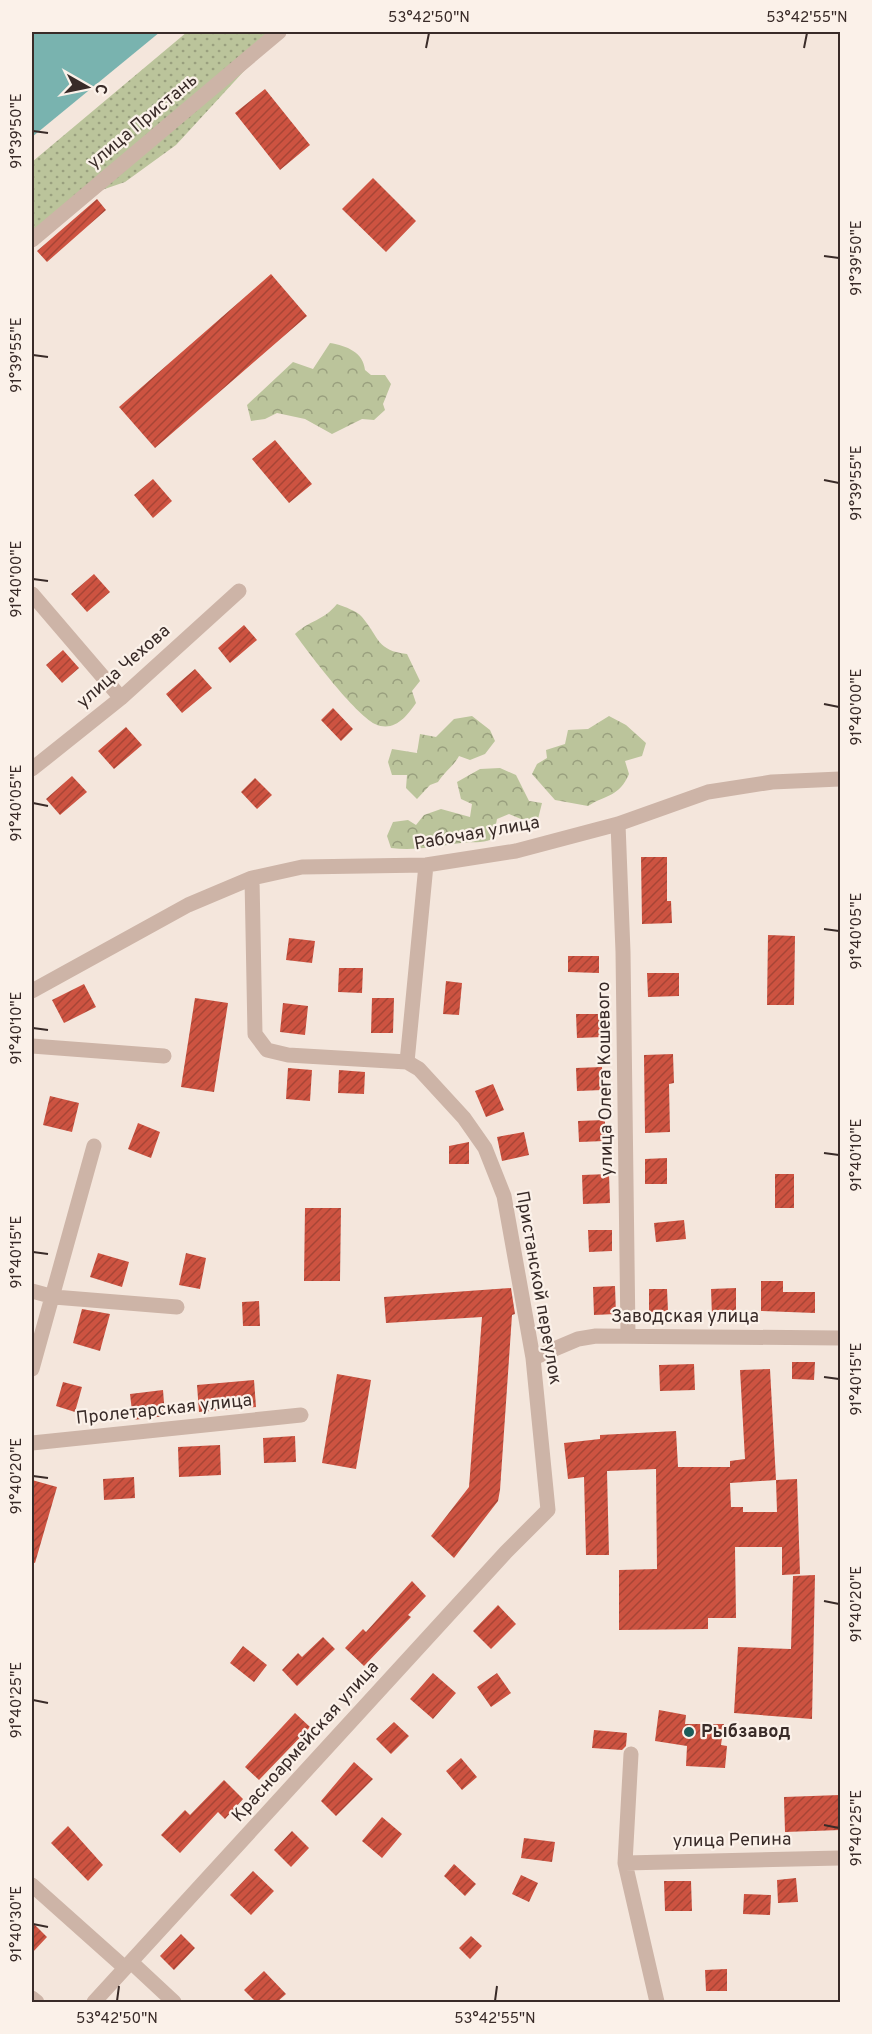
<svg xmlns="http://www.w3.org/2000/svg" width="872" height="2034" font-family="Overpass,sans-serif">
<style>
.forest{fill:url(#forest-crowns)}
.park{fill:url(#park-dots)}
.water{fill:#79b3af}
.building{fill:url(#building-hatch);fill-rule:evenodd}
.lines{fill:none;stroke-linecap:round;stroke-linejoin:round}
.minor{stroke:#cdb4a7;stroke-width:15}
.ticks{fill:none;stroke:#392b28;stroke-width:2}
.poi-dot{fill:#1b5d5a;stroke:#fbf1e9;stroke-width:2}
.labels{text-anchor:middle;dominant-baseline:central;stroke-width:4.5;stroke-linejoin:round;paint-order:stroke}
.street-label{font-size:18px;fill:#392b28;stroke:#fbf1e9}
.poi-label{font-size:18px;font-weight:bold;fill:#392b28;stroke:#fbf1e9;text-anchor:start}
.neatline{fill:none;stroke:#392b28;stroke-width:2}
.ticks-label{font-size:15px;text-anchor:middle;fill:#392b28}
</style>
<defs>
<pattern id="forest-crowns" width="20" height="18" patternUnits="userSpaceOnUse" patternTransform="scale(1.5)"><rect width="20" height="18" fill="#bbc49b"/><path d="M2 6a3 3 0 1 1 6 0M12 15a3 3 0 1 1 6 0" fill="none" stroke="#999f7e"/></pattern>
<pattern id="park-dots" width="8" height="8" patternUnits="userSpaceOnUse" patternTransform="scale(1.5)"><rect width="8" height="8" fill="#bbc49b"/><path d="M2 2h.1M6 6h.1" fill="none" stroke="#999f7e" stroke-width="1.8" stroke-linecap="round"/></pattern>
<pattern id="building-hatch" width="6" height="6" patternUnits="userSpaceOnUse" patternTransform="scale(1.5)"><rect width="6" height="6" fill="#cd5341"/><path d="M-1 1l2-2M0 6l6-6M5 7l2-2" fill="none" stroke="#a74536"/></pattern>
</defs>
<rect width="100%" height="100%" fill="#f4e6dc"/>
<path class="forest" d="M330 343C347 346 363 352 365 370L371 375H385L391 384 383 404 385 410 374 420 362 419 332 434 305 419 277 413 265 419 251 421 247 405 293 362 313 369Z
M337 604C345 607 357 611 362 617 379 637 377 651 407 654L420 681 412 691 416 703C407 716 394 733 375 724 355 714 310 655 295 634 310 620 323 621 337 604Z
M472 716 490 730 495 741 485 754 470 760 459 756C453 767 445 771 438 782L430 785 417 799 406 788 407 775H392L388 762 392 749 417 753 420 734 436 737 454 719Z
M609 716 626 725 646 743 642 756 625 761 629 774C619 797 607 794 588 806L555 800 532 774 537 764 547 758 546 750 565 744 568 730 588 729Z
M500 768 516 775 529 801 542 803 538 819H521L509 814 497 819 493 839C479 844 474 841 461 843 437 846 416 851 391 848L387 836 393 822 408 820 416 825 424 815 441 809 470 817 472 804 461 799 457 782 480 769Z"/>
<path class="park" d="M187 32H280L176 145 125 182 90 194 32 245V162Z"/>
<path class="water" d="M32 32H160L32 137Z"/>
<path class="building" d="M265 89 310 145 280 170 235 113Z
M373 178 416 221 386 252 342 209Z
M97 199 106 210 47 262 37 251Z
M271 274 307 316 155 448 119 407Z
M275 440 312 484 289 503 252 459Z
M153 479 172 501 153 518 134 495Z
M94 574 110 592 87 612 71 594Z
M244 625 257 640 230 663 218 648Z
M63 650 79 668 62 683 46 665Z
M195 669 212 688 182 713 166 694Z
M333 708 353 729 341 741 321 720Z
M126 727 142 745 114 769 98 751Z
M72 776 87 792 60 815 46 799Z
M255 778 272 795 257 809 241 792Z
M641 857H667V901H671L672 923 642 924Z
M768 935 795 936 794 1005H767Z
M289 938 315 941 312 963 286 960Z
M568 956H599V973L568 972Z
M339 968H363L362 993 338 992Z
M647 973H679V996L648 997Z
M446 981 462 983 459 1015 443 1014Z
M84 984 96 1007 64 1023 52 1000Z
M195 998 228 1003 214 1092 181 1087Z
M372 998H394L393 1033H371Z
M283 1003 308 1006 305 1035 280 1032Z
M576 1014H601L602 1037 577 1038Z
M673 1054 674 1083 669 1084 670 1132 645 1133 644 1055Z
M602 1067 603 1090 577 1091 576 1068Z
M288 1068 312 1070 310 1101 286 1099Z
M339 1070 365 1072 364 1094 338 1093Z
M493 1084 504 1110 486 1117 475 1091Z
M50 1096 79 1103 72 1132 43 1125Z
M605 1120V1141L579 1142 578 1121Z
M138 1123 160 1132 151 1158 128 1149Z
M524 1132 529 1155 502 1161 497 1137Z
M469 1142V1164H449V1146Z
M667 1158V1184H645V1159Z
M609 1174 610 1203 583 1204 582 1175Z
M775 1174H794V1208H775Z
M305 1208H341L340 1281H304Z
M684 1220 686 1239 656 1242 654 1223Z
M588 1230H612V1251L589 1252Z
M98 1253 129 1262 122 1287 90 1277Z
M186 1253 206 1258 200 1289 179 1285Z
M761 1281H783V1292H815V1313L761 1311Z
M615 1286 616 1314 594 1315 593 1287Z
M511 1288 515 1314 512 1315 500 1490 498 1501 454 1558 431 1536 469 1487 482 1317 386 1323 384 1297Z
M736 1288V1316H712L711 1289Z
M649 1289H667L668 1311 649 1312Z
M259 1301 260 1326H243L242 1302Z
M82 1309 110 1314 100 1351 73 1343Z
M792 1362H815L814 1380 792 1379Z
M694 1364 695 1390 660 1391 659 1365Z
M770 1369 776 1480 797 1479 800 1574 782 1575V1547H735L736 1618H708V1629L619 1630V1570L657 1569 656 1469 607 1471 609 1555H586L584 1477 568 1479 564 1443 600 1439V1435L676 1431 678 1467H730V1461L745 1459 740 1370ZM776 1480 777 1512H743V1507H731L730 1483Z
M337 1374 371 1380 356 1469 322 1463Z
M254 1380 256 1407 199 1412 197 1385Z
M63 1382 82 1387 75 1412 56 1406Z
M163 1390 165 1416 133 1420 130 1394Z
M295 1436 296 1462 264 1463 263 1438Z
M220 1445 221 1475 179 1477 178 1447Z
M134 1477 135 1498 104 1500 103 1479Z
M32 1480 57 1487 35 1563 32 1562Z
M815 1575 812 1719 734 1713 738 1647 791 1649 793 1576Z
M412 1581 426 1596 408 1615 411 1617 364 1666 345 1648 363 1629 366 1632Z
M498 1605 516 1624 491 1649 473 1631Z
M323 1637 335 1649 297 1686 282 1670 298 1653 302 1657Z
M243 1646 267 1665 254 1682 230 1663Z
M433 1673 456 1693 433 1719 410 1699Z
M497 1673 511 1693 491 1707 477 1687Z
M659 1710 686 1715 685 1724H724L721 1745 727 1746 725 1768 686 1766 687 1746 655 1741Z
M295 1713 310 1727 259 1780 245 1767Z
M394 1722 409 1736 391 1754 376 1739Z
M594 1730 627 1733 626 1746 622 1750 592 1748Z
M461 1758 477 1777 462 1790 446 1771Z
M354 1762 373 1779 336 1816 321 1801Z
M224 1780 243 1799 225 1819 218 1812 180 1853 161 1835 185 1810 190 1815Z
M840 1795V1830L785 1832 784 1797Z
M382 1817 402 1834 382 1858 362 1841Z
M68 1826 103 1865 88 1881 51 1843Z
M292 1831 309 1848 291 1867 274 1850Z
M524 1838 555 1842 552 1862 521 1858Z
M454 1864 476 1884 465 1896 444 1876Z
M253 1871 274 1891 251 1915 230 1895Z
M521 1875 538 1883 529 1902 512 1894Z
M796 1878 798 1902 778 1903 777 1880Z
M664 1881H691L692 1911H665Z
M744 1894 771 1895 770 1915 743 1914Z
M32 1922 47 1937 32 1953Z
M181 1934 195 1948 174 1970 160 1956Z
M471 1936 482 1946 470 1959 459 1948Z
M727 1969V1991H706L705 1970Z
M264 1971 286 1994 277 2002H256L244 1990Z"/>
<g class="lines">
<path class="minor" d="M32 240 279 32
M32 594 121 698
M32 769 121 698 239 591
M618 824 623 952 628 1335
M32 991 188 905 252 878 302 867 426 865 516 851 618 824 708 792 772 782 840 779
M32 1046 164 1056
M407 1062 426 865
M32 1291 54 1297 177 1307
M533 1358 578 1339 596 1336 840 1338
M32 1369 94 1146
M32 1443 301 1415
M631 1754 625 1863 657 2002
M625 1863 840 1858
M32 1885 125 1968
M131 1962 174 2002
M32 1998 37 2002
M94 2002 506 1552 548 1510 533 1358 504 1196 485 1148 464 1118 419 1069 407 1062 288 1055 267 1050 255 1034 252 878"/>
</g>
<path class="ticks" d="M426 48 429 33M804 48 807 33M33 131 48 133M824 256 839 258M33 355 48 357M824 480 839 483M33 579 48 581M824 704 839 707M33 803 48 806M824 929 839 931M33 1028 48 1030M824 1153 839 1155M33 1252 48 1254M824 1377 839 1379M33 1476 48 1478M824 1601 839 1604M33 1700 48 1703M824 1825 839 1828M33 1924 48 1927M117 2001 119 1986M495 2001 497 1986"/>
<circle class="poi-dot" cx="689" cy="1732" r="6"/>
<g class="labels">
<g class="street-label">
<text transform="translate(143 122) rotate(-40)">улица Пристань</text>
<text transform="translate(124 667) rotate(-41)">улица Чехова</text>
<text transform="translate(477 834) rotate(-10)">Рабочая улица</text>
<text transform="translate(606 1079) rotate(-91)">улица Олега Кошевого</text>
<text transform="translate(538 1288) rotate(80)">Пристанской переулок</text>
<text x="685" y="1317">Заводская улица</text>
<text transform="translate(164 1410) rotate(-6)">Пролетарская улица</text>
<text transform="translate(306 1742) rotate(-48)">Красноармейская улица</text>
<text transform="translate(732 1841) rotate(-1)">улица Репина</text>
</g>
<g class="poi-label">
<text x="701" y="1732">Рыбзавод</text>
</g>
</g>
<rect width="872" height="2034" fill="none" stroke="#fbf1e9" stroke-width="66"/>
<g transform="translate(87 87) rotate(99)" stroke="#fbf1e9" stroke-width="4.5" paint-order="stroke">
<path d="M0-4.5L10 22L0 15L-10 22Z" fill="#392b28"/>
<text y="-9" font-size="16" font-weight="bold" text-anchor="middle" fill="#392b28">С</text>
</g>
<rect x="33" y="33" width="806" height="1968" class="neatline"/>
<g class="ticks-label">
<text x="429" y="22">53°42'50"N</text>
<text x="807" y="22">53°42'55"N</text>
<text transform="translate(16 131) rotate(-90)" y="5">91°39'50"E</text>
<text transform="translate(856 258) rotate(-90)" y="5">91°39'50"E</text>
<text transform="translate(16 355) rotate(-90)" y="5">91°39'55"E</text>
<text transform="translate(856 483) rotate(-90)" y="5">91°39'55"E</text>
<text transform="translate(16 579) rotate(-90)" y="5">91°40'00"E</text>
<text transform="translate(856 707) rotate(-90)" y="5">91°40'00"E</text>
<text transform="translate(16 803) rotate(-90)" y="5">91°40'05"E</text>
<text transform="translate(856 931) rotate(-90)" y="5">91°40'05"E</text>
<text transform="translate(16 1028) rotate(-90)" y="5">91°40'10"E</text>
<text transform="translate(856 1155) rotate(-90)" y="5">91°40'10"E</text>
<text transform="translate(16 1252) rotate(-90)" y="5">91°40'15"E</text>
<text transform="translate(856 1379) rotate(-90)" y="5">91°40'15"E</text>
<text transform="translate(16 1476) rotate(-90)" y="5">91°40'20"E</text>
<text transform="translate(856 1604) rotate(-90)" y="5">91°40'20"E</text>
<text transform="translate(16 1700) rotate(-90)" y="5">91°40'25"E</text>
<text transform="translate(856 1828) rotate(-90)" y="5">91°40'25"E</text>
<text transform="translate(16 1924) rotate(-90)" y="5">91°40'30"E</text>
<text x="117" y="2023">53°42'50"N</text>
<text x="495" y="2023">53°42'55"N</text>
</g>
</svg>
